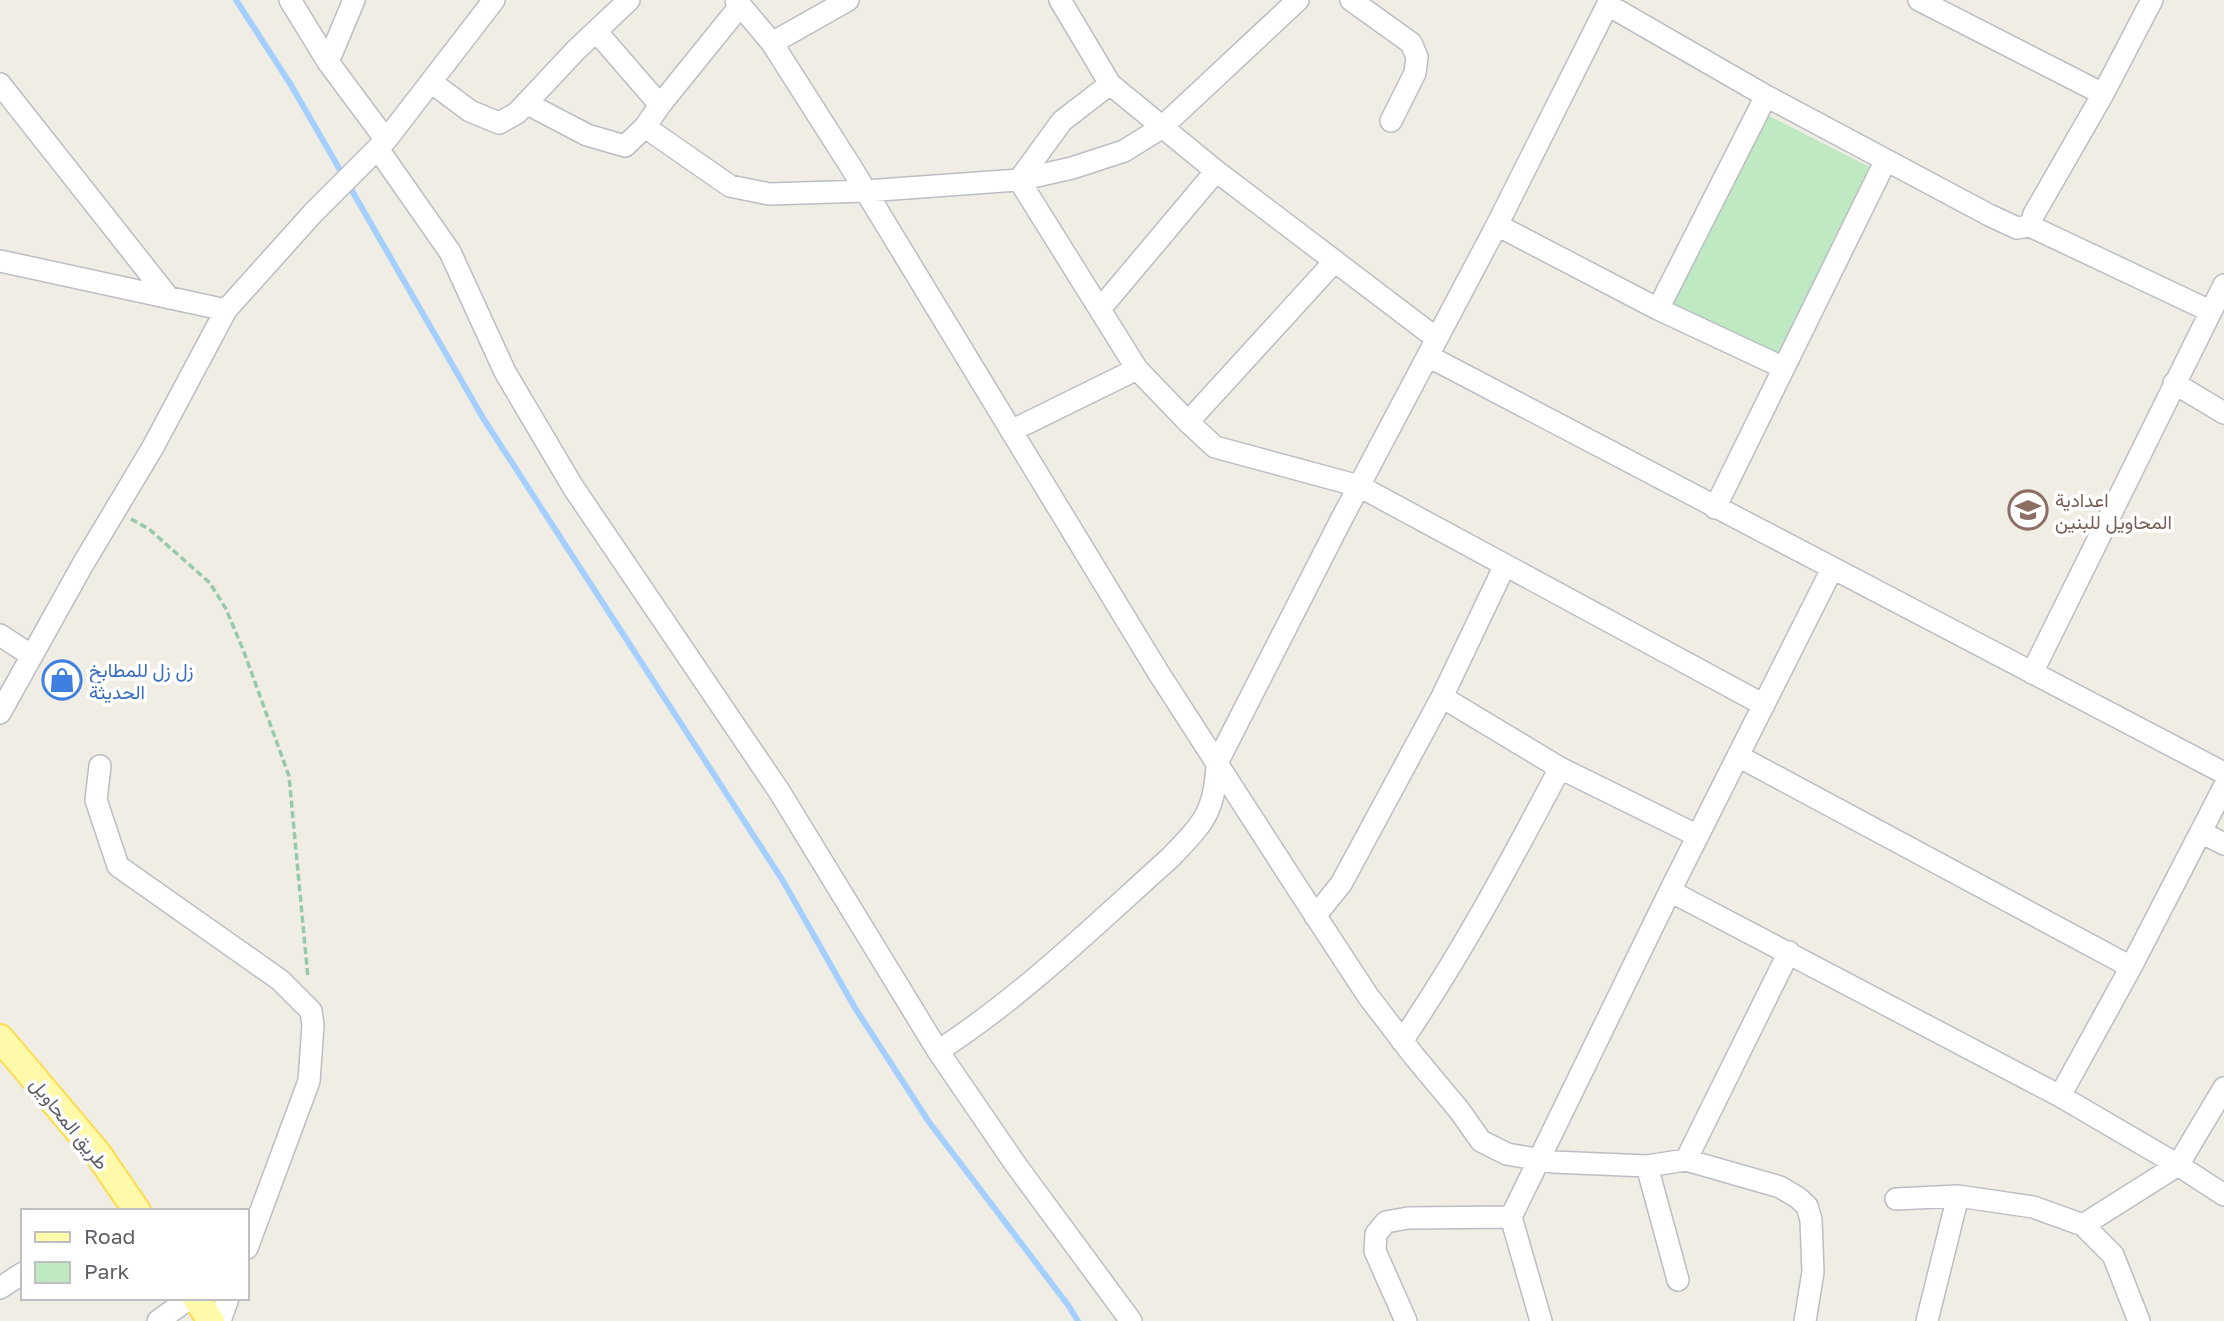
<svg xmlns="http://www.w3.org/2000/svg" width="2224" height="1321" font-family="'Golos Text',Vazirmatn,sans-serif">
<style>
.green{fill:#bee9c2}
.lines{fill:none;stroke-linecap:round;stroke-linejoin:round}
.stream{stroke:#a5cfff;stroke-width:6}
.minor-casing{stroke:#bcbdc4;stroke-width:24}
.major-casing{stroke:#fddc50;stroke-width:30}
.path{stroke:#96caaa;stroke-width:3.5;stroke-dasharray:7 3.5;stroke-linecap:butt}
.minor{stroke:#fff;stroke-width:21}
.major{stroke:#fff9aa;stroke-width:26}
.labels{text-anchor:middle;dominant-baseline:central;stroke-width:7;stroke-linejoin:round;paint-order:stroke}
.education-label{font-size:19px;fill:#785e54;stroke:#fff;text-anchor:start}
.shop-label{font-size:19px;fill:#366cbe;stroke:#fff;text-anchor:start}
.street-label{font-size:19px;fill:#5c5f66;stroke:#fff}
</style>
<rect width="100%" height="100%" fill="#f0eee4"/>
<path class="green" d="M1767 115 1872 168 1777 358 1672 306Z"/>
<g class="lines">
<path class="stream" d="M236 0 291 85 483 418 783 881 855 1008 929 1122 1068 1305 1078 1321"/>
<g class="minor-casing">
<path id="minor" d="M290 0 328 62 386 140
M736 0 772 43 851 167 1158 672 1298 889 1368 996 1414 1056 1459 1110 1481 1141 1507 1154 1553 1162 1647 1166 1686 1160 1780 1187 1797 1197 1807 1206 1811 1220 1813 1272 1805 1321
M1060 0 1110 84 1216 171 1436 338
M1351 0 1411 43 1417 57 1415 73 1391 121
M1919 0 2103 94
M1608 5 1766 96 1989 215 2017 228 2030 226 2034 214 2103 94 2152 0
M596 31 660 105
M772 43 848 0
M328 62 354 0
M431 82 470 111 499 123 517 113 576 50 629 0
M0 84 169 298
M1110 84 1062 121 1019 180 1137 369 1188 422 1215 447 1359 486 1764 705
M526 103 587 135 625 146 645 127 660 105 740 6
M645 127 730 186 769 194 866 191 1019 180 1072 168 1124 151 1161 128 1298 0
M378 149 450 252 505 372 573 487 779 791 938 1051 1016 1165 1131 1321
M1497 225 1658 309 1784 368
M2030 226 2210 311
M0 261 226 310
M1100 309 1216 171
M1658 309 1766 96
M1428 356 2224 773
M2174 383 2224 413
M1188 422 1335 261
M1011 431 1137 369
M1715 508 1886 160
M1505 565 1442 697 1560 768 1698 836
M0 635 32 656
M2032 673 2224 285
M0 713 83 564 153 447 226 310 313 213 386 140 494 0
M1738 756 2131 967
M100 766 96 800 118 866 280 980 311 1011 313 1025 309 1081 247 1248
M2201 832 2224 844
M1670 891 2060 1096 2178 1165 2224 1195
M1315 916 1341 884 1442 697
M1402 1041C1462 953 1511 861 1560 768
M938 1051C1023 996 1095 925 1171 857 1203 823 1215 813 1217 763L1341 520 1497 225 1610 0
M2060 1096 2131 967 2224 787
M1686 1160 1789 952
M1647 1166 1678 1280
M1896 1199 1958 1196 2033 1207 2083 1225 2113 1255 2139 1321
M2083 1225 2178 1165 2224 1088
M0 1288 23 1273
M158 1321 190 1298
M220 1321 228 1298
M1406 1321 1375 1251 1376 1234 1386 1222 1408 1218 1511 1217
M1541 1321 1511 1217 1670 891 1832 569
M1927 1321 1958 1196"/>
</g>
<g class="major-casing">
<path id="major" d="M0 1038 98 1154 137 1211
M196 1298 211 1321"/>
</g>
<path class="path" d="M131 519 149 529 210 583 226 609 244 652 289 776 308 978"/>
<use href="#minor" class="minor"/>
<use href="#major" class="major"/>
</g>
<defs>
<g id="school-ring" transform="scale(2.0125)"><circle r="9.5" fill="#fff" stroke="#8d6e63" stroke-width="1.5"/><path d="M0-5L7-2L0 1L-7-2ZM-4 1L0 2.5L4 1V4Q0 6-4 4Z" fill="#8d6e63"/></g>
<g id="shop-ring" transform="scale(2.0125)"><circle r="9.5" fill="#fff" stroke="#3f7fe0" stroke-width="1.5"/><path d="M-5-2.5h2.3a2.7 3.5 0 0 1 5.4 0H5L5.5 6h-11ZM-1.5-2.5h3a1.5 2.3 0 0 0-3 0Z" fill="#3f7fe0"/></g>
</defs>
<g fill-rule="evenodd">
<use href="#school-ring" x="2028" y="510"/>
<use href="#shop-ring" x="62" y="680"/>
</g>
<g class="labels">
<g class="education-label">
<text x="2055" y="499">اعدادية<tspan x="2055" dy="22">المحاويل للبنين</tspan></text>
</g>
<g class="shop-label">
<text x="89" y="669">زل زل للمطابخ<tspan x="89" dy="22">الحديثة</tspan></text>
</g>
<g class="street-label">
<text transform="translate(70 1123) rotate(51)">طريق المحاويل</text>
</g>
</g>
<rect x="21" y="1209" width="228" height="91" fill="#ffffff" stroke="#bebfc2" stroke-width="2"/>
<rect x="35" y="1232" width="35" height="10" fill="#fff9aa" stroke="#bebfc2" stroke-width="2"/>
<text x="84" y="1244" font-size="21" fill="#5c5f66">Road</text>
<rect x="35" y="1262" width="35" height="21" fill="#bee9c2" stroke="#bebfc2" stroke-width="2"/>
<text x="84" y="1279" font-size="21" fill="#5c5f66">Park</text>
</svg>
